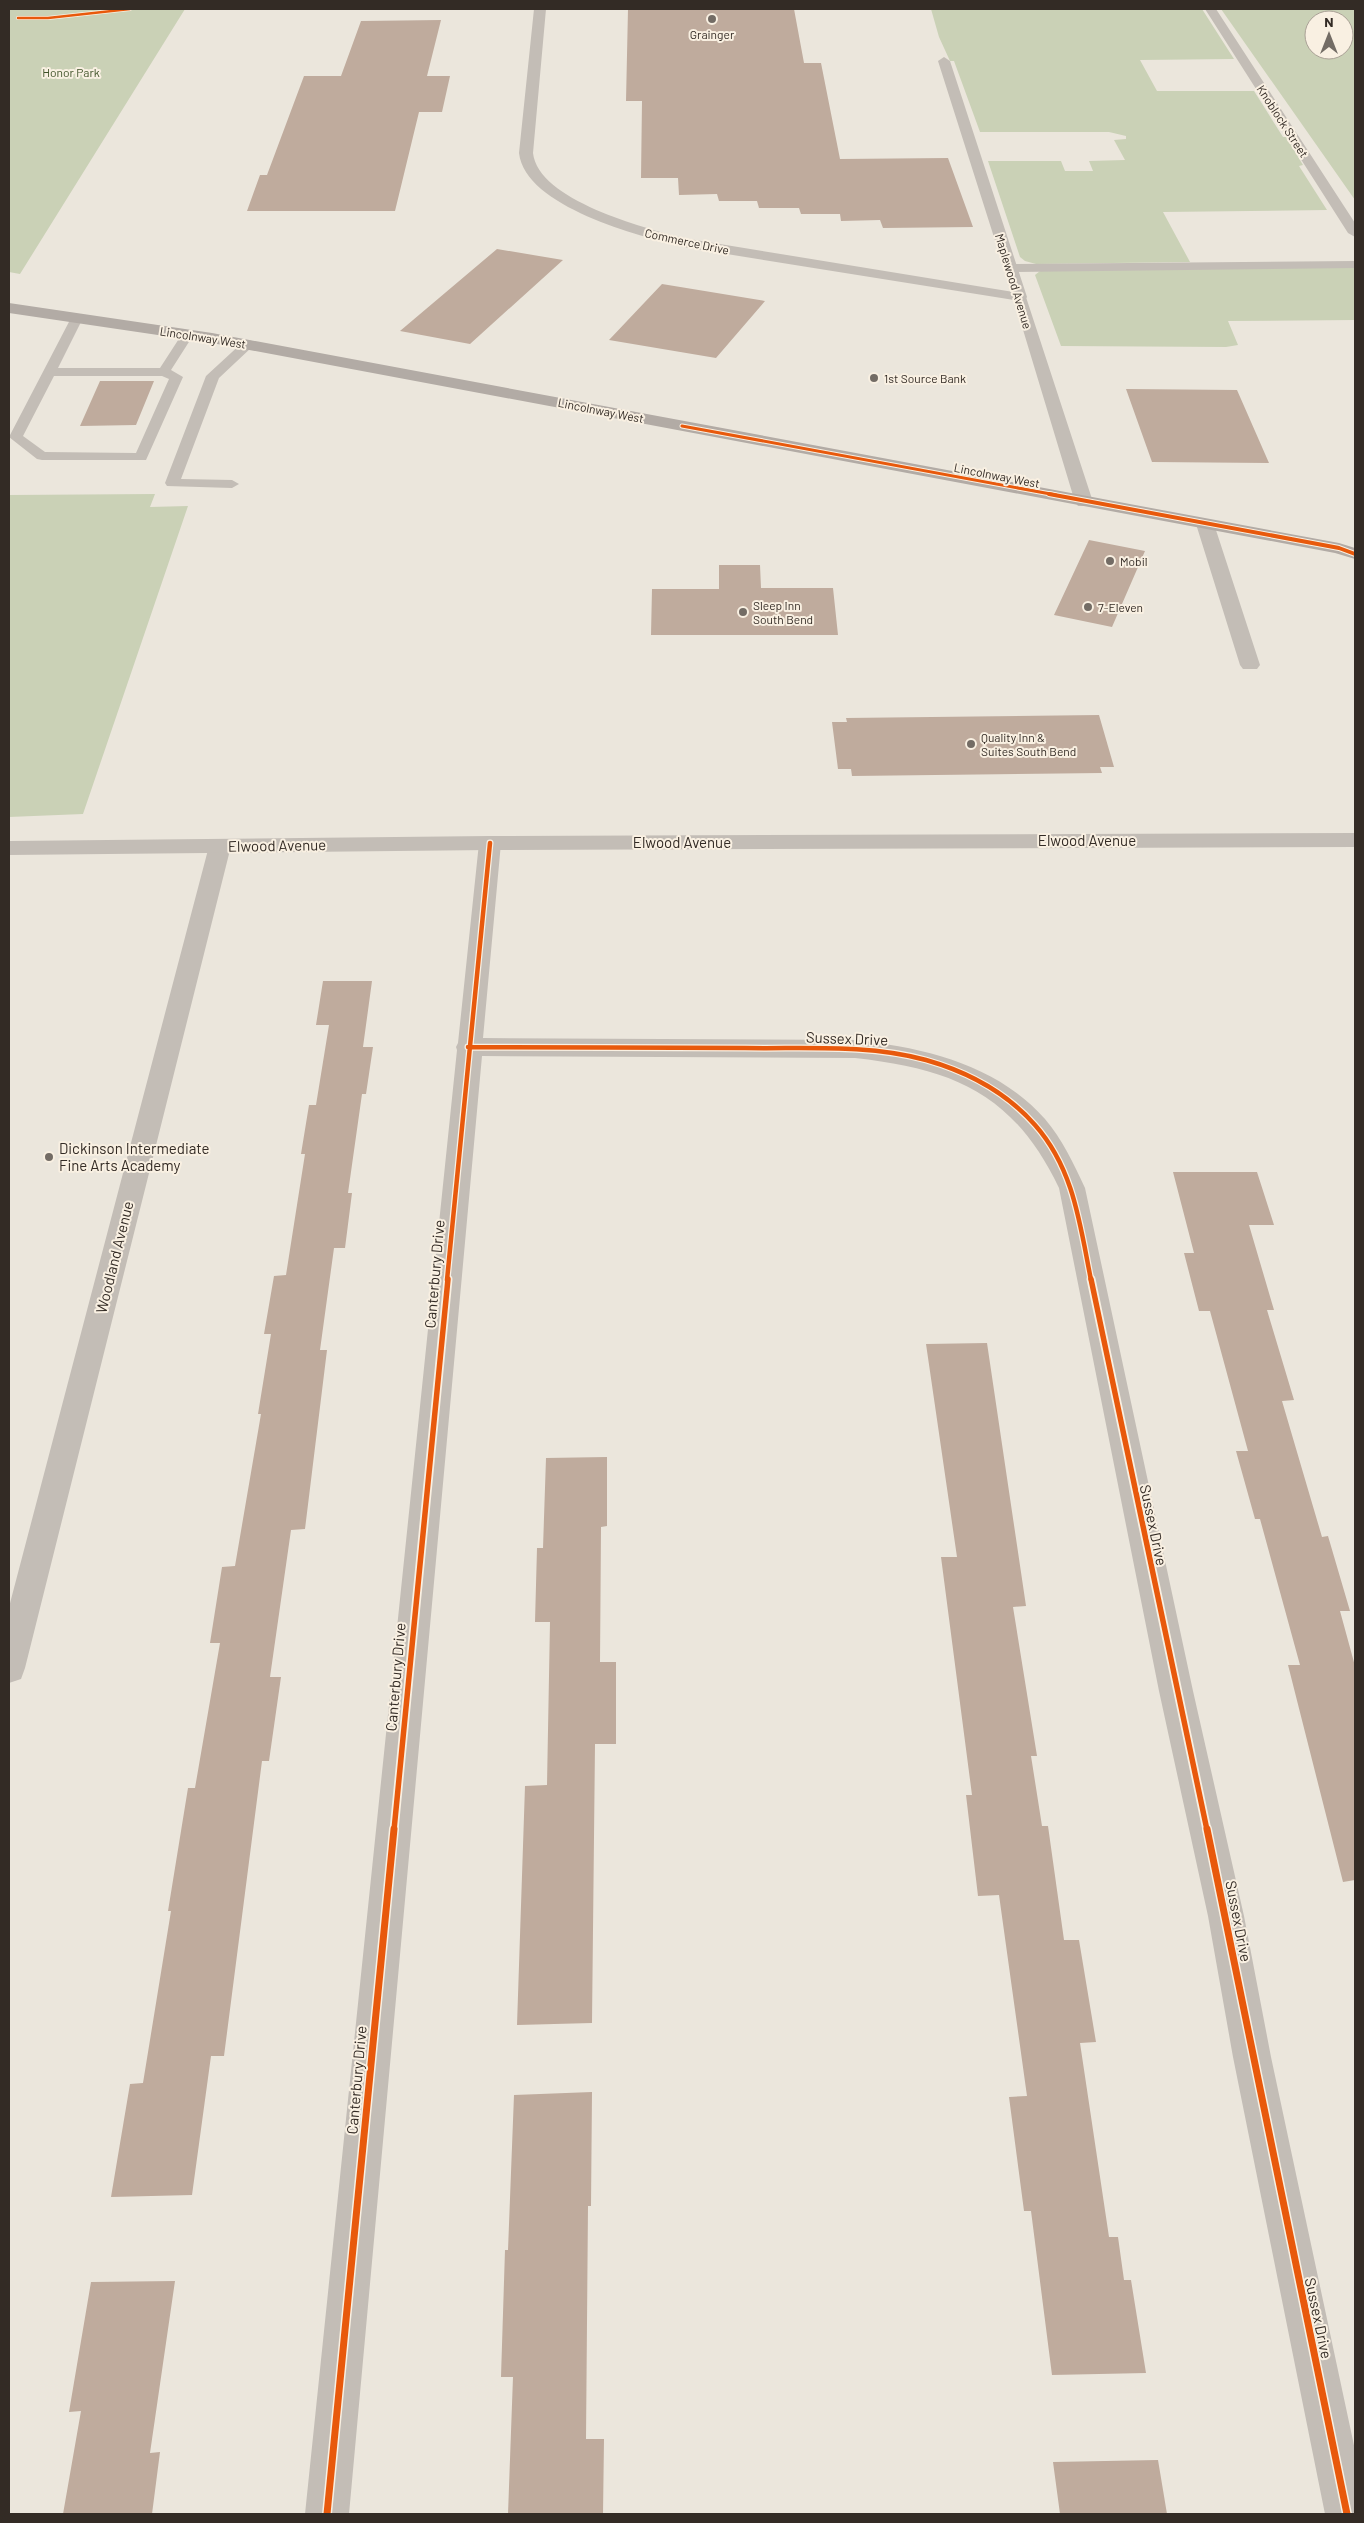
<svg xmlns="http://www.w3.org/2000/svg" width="1364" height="2523" font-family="Barlow,sans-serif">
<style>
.green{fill:#cad1b6;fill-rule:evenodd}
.building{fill:#bfab9d}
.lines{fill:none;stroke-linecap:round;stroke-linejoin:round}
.service{fill:#c3bdb6;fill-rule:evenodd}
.minor{fill:#c3bdb6;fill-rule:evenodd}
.tertiary{fill:#c3bdb6;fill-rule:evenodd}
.primary{fill:#b2aba5;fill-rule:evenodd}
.cycleway-far5-casing{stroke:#f9f0e2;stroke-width:4}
.cycleway-far4-casing{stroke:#f9f0e2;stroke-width:5}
.cycleway-far3-casing{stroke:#f9f0e2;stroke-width:6}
.cycleway-far2-casing{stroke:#f9f0e2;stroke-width:7}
.cycleway-far1-casing{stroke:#f9f0e2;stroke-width:9}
.cycleway-casing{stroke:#f9f0e2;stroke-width:10}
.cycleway-far5{stroke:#e8590c;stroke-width:2.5}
.cycleway-far4{stroke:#e8590c;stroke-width:3}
.cycleway-far3{stroke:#e8590c;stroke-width:4}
.cycleway-far2{stroke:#e8590c;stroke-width:4.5}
.cycleway-far1{stroke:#e8590c;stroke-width:5.5}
.cycleway{stroke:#e8590c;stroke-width:7}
.poi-dot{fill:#736c65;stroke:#f9f0e2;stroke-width:2}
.labels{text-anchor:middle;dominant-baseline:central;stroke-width:4;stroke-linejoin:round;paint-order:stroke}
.far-poi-label{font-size:12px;fill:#332b25;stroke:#f9f0e2;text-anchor:start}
.far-park-label{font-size:12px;fill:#3f5228;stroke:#f9f0e2}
.far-street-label{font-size:12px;fill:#332b25;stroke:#f9f0e2}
.street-label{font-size:15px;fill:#332b25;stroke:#f9f0e2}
.poi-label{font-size:15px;fill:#332b25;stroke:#f9f0e2;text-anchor:start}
</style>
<rect width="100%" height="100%" fill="#ebe6dc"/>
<path class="green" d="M9 9H185L20 274 9 272Z
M931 9H1202L1234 59 1140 60 1157 91H1254L1283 137H1286L1303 165 1299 166 1327 210 1163 212 1190 262 1036 264 1025 261 1020 257 988 161H1061L1065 171H1093L1089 161 1125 160 1114 140 1126 139V136L1109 132H980L954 61H950L939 37Z
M1221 9H1355V200ZM1314 20H1344V50H1314Z
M1345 266 1355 268V320L1228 321 1238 345 1226 347 1061 346 1035 275 1040 271Z
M155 494 150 507 188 506 83 814 9 817V495Z"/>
<path class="building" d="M628 9H794L804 63H821L840 159 948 158 973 227 883 228 880 220 841 221 840 214H801L799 208H759L757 201H719L717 194 679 195 678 178H641L642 101H626Z
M441 20 427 76H450L442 112H419L395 211H247L260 175H267L304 76H341L361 21Z
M497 249 563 260 470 344 400 331Z
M662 284 765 301 716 358 609 340Z
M100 381H154L136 425 80 426Z
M1126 389 1237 390 1269 463 1152 462Z
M1089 540 1145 551 1112 627 1054 615Z
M719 565H760L761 588H833L838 635H651L652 589H719Z
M1099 715 1114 767H1100L1102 773 852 776 851 769H838L832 722H847L846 718Z
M323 981H372L363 1047H373L366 1094H362L348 1193H352L345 1248H334L320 1350H327L305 1529 291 1530 270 1677H281L269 1761H262L224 2056H211L192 2195 111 2197 130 2084 143 2083 171 1911H168L188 1788H195L220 1643H210L222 1567 235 1566 261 1414H258L271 1334H264L274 1276 286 1275 305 1154H301L309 1105H316L329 1025H316Z
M1173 1172H1257L1274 1225H1249L1274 1310H1267L1294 1400 1282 1401 1322 1537 1328 1536 1350 1611H1340L1355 1666V1880L1343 1882 1288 1665H1300L1260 1519H1255L1236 1451H1248L1210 1311H1199L1184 1253H1194Z
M987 1343 1026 1606 1013 1607 1037 1756H1031L1042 1826H1048L1064 1940H1079L1096 2042 1080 2043 1109 2237H1118L1124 2280H1131L1146 2373 1052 2375 1031 2211H1024L1009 2097 1027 2096 999 1895 978 1896 966 1795H972L941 1557H957L926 1344Z
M607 1457V1526L601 1527 600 1662H616V1744H595L592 2023 517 2025 525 1786 547 1785 550 1622H535L537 1548H543L546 1458Z
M592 2092 591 2206H588L586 2439H604L603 2514H508L513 2377H501L505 2250H508L514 2095Z
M175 2281 150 2453 160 2452 152 2514H63L81 2411 69 2412 91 2282Z
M1158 2460 1167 2514H1060L1053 2462Z"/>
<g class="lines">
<path class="service" d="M1355 261V268L1010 272 1004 268 1010 264Z
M77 314 83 318 58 368H160L184 331H192L194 334 171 370 183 377 146 460H42L37 459 9 437 71 318ZM54 376H162L169 379 136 453 45 452 23 436Z
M248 340 252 341 254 344 252 347 219 378 181 479 232 480 239 484 232 488 167 486 165 483 206 376 244 341Z"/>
<path class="minor" d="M1205 9H1216L1355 223V237L1348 233Z
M944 57 950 61 1027 297 1025 300H1015L1013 297 938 61Z
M1205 519 1211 520 1214 524 1260 665 1257 669H1243L1240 665 1196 524 1199 520Z
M490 836 498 838 501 843 483 1038 855 1040C925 1048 996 1064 1045 1119 1062 1139 1074 1164 1085 1188L1193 1691 1244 1916 1271 2057 1355 2450V2514H1325L1233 2057 1208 1916 1159 1691 1059 1188C1014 1094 954 1069 855 1058L482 1056 349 2514H305L457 1050 456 1047 458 1043 479 843 482 838Z
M220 839 228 841 231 846 25 1668 21 1679 9 1683V1607L209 846 212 841Z"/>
<path class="tertiary" d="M534 9H546L533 153C538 200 644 228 683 238L1025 294 1093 502 1090 506H1078L1075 502 1014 300 683 247C640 236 525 207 519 153Z
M1355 833V847L490 850 9 855V841L490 836Z"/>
<path class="primary" d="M9 303 212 333 1339 543 1355 548V559L1335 553 212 343 9 313Z"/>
<g class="cycleway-far5-casing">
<path id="cycleway-far5" d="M18 18H48L130 9"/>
</g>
<g class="cycleway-far4-casing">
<path id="cycleway-far4" d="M682 426 1056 495"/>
</g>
<g class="cycleway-far3-casing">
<path id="cycleway-far3" d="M1049 494 1339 548 1355 554"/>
</g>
<g class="cycleway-far2-casing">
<path id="cycleway-far2" d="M468 1047C560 1047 653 1048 745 1048 805 1049 868 1044 926 1060 968 1072 1006 1092 1035 1125 1074 1169 1080 1225 1091 1280
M447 1280 490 843"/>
</g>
<g class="cycleway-far1-casing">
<path id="cycleway-far1" d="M1091 1279 1207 1830
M394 1830 448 1279"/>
</g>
<g class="cycleway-casing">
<path id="cycleway" d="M1207 1829 1347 2514
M327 2514 394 1829"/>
</g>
<use href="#cycleway-far5" class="cycleway-far5"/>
<use href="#cycleway-far4" class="cycleway-far4"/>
<use href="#cycleway-far3" class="cycleway-far3"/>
<use href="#cycleway-far2" class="cycleway-far2"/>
<use href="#cycleway-far1" class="cycleway-far1"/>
<use href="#cycleway" class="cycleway"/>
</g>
<g class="poi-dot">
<circle cx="712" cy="19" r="5"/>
<circle cx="874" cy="378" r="5"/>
<circle cx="1110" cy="561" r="5"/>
<circle cx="1088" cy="607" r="5"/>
<circle cx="743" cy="612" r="5"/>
<circle cx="971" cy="744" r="5"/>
<circle cx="49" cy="1157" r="5"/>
</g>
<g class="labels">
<g class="far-poi-label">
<text x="712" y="34" text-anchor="middle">Grainger</text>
<text x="884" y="378">1st Source Bank</text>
<text x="1120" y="561">Mobil</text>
<text x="753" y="605">Sleep Inn<tspan x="753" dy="14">South Bend</tspan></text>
<text x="1098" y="607">7-Eleven</text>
<text x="981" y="737">Quality Inn &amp;<tspan x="981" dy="14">Suites South Bend</tspan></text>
</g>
<g class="far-park-label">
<text x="71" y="72">Honor Park</text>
</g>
<g class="far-street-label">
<text transform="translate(1283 121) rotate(57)">Knoblock Street</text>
<text transform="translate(687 241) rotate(12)">Commerce Drive</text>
<text transform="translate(1014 281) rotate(73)">Maplewood Avenue</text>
<text transform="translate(203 337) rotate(9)">Lincolnway West</text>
<text transform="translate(601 410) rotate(11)">Lincolnway West</text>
<text transform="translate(997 475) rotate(11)">Lincolnway West</text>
</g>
<g class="street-label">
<text x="1087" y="840">Elwood Avenue</text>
<text x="682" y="842">Elwood Avenue</text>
<text transform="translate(277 845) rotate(-1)">Elwood Avenue</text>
<text transform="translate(847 1038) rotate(2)">Sussex Drive</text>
<text transform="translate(114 1257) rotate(-76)">Woodland Avenue</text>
<text transform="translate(434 1274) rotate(-85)">Canterbury Drive</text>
<text transform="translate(1154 1525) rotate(78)">Sussex Drive</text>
<text transform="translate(395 1677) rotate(-85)">Canterbury Drive</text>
<text transform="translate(1239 1921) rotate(79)">Sussex Drive</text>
<text transform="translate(356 2080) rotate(-85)">Canterbury Drive</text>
<text transform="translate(1319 2318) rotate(78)">Sussex Drive</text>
</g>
<g class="poi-label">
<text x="59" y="1148">Dickinson Intermediate<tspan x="59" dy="17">Fine Arts Academy</tspan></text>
</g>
</g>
<rect width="1364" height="2523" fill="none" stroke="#332b25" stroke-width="20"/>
<g transform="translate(1329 35)"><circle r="24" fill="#f9f0e2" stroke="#aaa196"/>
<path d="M0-4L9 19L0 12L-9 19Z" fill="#736c65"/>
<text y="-8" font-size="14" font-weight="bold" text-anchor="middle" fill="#332b25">N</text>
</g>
</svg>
